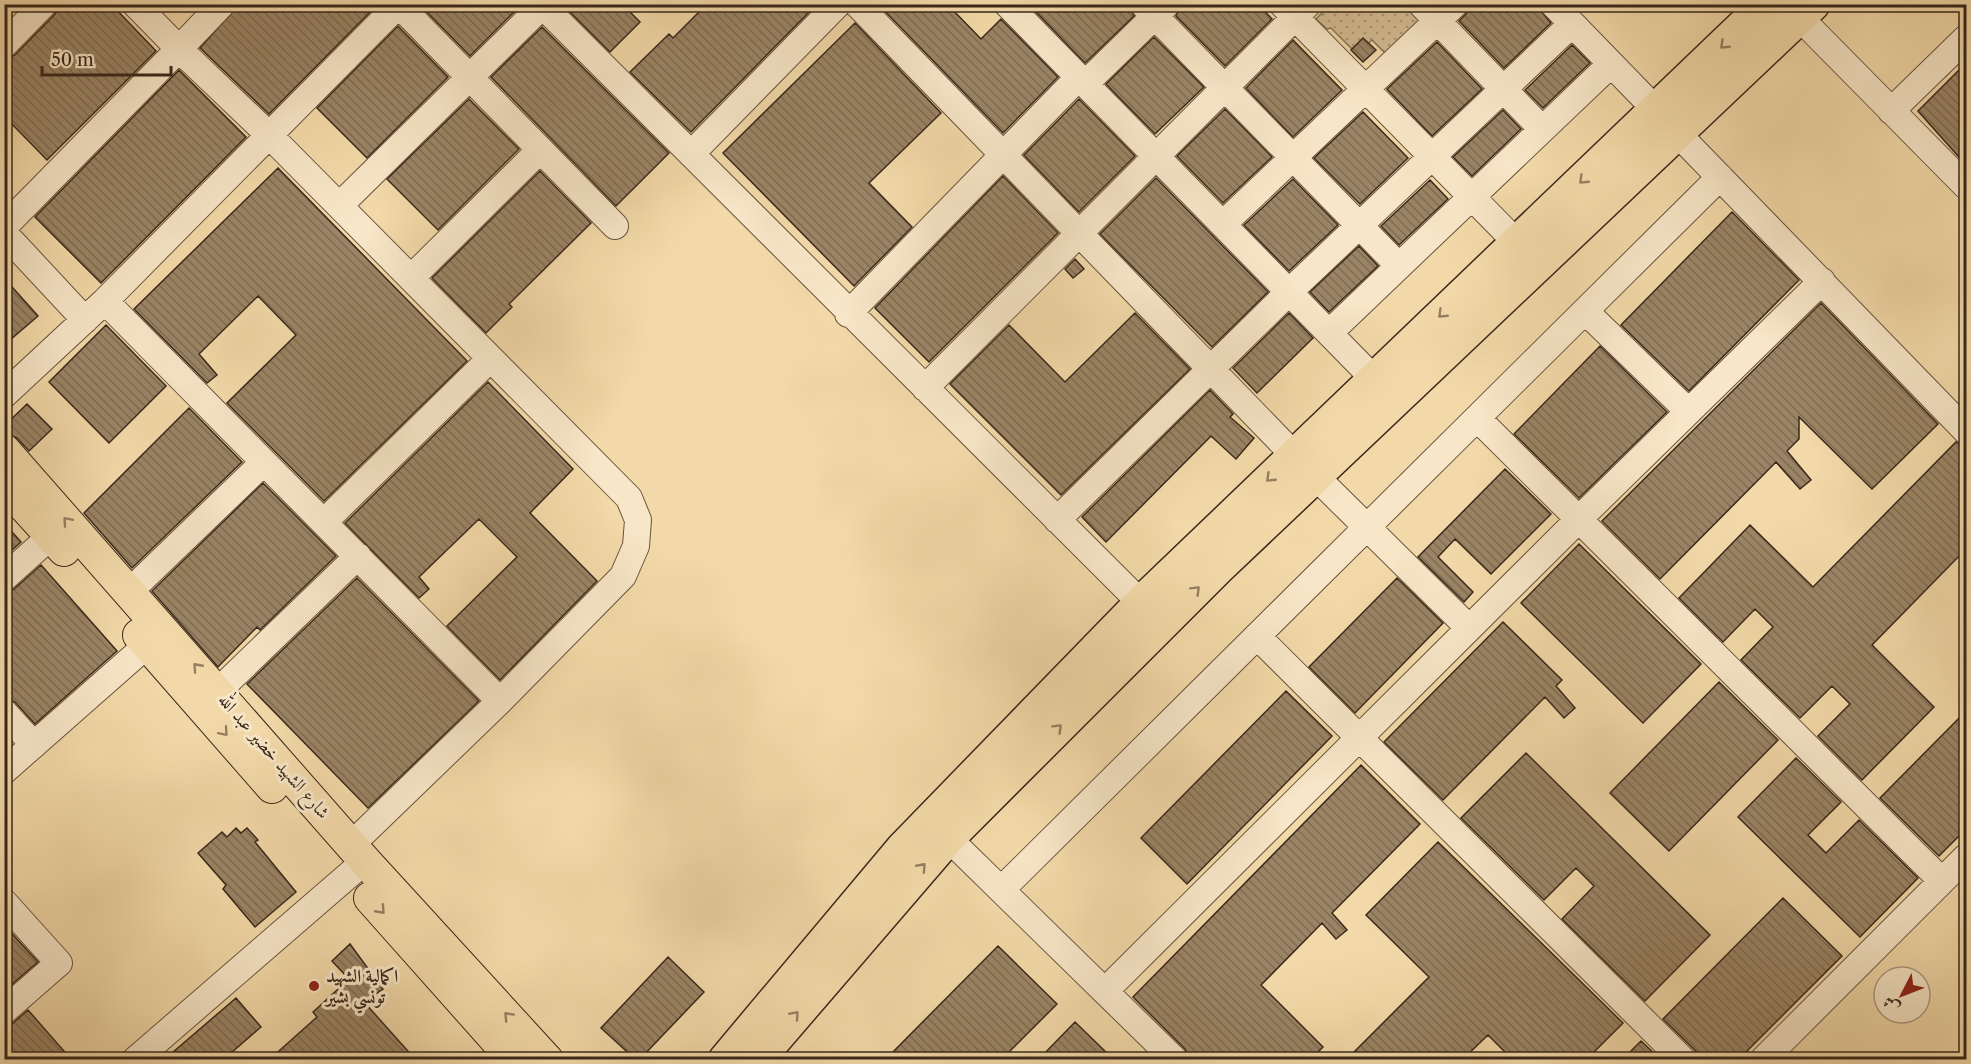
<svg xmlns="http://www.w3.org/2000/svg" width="1971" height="1064" font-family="'Libre Caslon Text',Amiri,serif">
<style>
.grass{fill:url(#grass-dots);stroke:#867256;stroke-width:1.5}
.building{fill:url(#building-back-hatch);stroke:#39281b;stroke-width:1.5}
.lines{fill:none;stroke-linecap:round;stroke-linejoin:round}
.minor-casing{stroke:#68543e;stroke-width:28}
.major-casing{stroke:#39281b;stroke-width:34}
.highway-casing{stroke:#39281b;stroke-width:36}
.minor{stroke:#f7e6c7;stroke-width:26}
.major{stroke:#f3d9a9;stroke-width:32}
.highway{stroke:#f3d9a9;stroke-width:33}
.oneway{stroke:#968062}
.poi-dot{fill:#8f2418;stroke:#f7e6c7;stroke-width:2}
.labels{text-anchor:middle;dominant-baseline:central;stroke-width:6;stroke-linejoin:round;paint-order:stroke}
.street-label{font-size:18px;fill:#39281b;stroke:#f7e6c7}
.poi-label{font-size:18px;font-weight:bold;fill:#39281b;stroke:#f7e6c7;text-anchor:start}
</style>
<defs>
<pattern id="grass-dots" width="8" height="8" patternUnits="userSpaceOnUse" patternTransform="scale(1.5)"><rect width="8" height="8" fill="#d3bb91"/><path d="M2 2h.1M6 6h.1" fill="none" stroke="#ac9876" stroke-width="1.8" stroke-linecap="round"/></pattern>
<pattern id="building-back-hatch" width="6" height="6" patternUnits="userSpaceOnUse" patternTransform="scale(1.5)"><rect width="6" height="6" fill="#9a8465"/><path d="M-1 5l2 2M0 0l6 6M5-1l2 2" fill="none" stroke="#7f6c52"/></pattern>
</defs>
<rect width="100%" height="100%" fill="#f3d9a9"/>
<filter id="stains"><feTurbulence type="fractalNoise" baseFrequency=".00333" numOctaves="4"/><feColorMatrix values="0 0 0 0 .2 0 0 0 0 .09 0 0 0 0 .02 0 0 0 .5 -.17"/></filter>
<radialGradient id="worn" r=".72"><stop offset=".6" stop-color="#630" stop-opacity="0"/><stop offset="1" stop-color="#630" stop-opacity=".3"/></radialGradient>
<path class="grass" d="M1331 4 1415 5 1426 16 1387 55 1372 40 1357 54 1331 28 1327 29 1316 19Z"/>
<path class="building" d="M59 4H111L156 51 47 160 4 116V60L15 55 55 14Z
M239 4H376L377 5 269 114 200 48Z
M419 4H522L470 56Z
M622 4 640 22 610 52 563 5Z
M707 4H817L691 132 630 72 669 34 673 38Z
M878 4H947L981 39 1001 19 1058 77 1003 133Z
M1044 4H1128L1134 16 1085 63 1036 12Z
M1181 4H1258L1272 19 1225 66 1176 16Z
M1470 4H1535L1551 23 1504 68 1459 21 1466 14Z
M855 23 941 113 869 183 912 227 854 286 723 153Z
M398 26 448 77 367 158 317 108Z
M542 27 669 153 616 206 491 77Z
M1154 37 1204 87 1155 134 1106 84Z
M1363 38 1376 50 1363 62 1351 50Z
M1293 40 1342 90 1293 137 1246 88Z
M1437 42 1482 89 1432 136 1387 89Z
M1572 45 1590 63 1543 108 1525 90Z
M1966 63V165L1918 111Z
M179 70 246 137 101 283 35 217Z
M469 99 519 149 438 230 387 179Z
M1079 99 1135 156 1079 212 1024 155Z
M1225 109 1272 157 1223 203 1177 156Z
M1503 110 1521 129 1472 176 1453 157Z
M1363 112 1408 158 1360 204 1314 158Z
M278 168 467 361 324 501 227 403 296 335 258 296 199 354 217 375 207 383 134 309Z
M540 171 591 223 509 304 512 307 486 333 432 278Z
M1003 176 1058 233 929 362 875 308Z
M1156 178 1268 292 1212 347 1100 234Z
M1293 179 1338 225 1289 271 1244 225Z
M1430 180 1448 199 1399 245 1381 226Z
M1732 212 1799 280 1689 391 1621 325Z
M1359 246 1378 266 1329 312 1310 292Z
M1075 259 1084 269 1073 278 1065 269Z
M4 278 38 316 4 345Z
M1821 303 1938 424 1872 489 1799 417V439L1787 451 1811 480 1800 489 1776 462 1660 579 1602 521Z
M1135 313 1190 369 1061 495 950 384 1009 325 1065 382Z
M1289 313 1313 338 1257 393 1233 368Z
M106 325 166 386 109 443 49 382Z
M1600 346 1667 412 1579 498 1514 434Z
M488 382 573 469 530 513 597 581 500 680 447 626 517 557 479 519 419 577 429 589 419 598 345 523Z
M1210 390 1233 414 1230 417 1254 438 1236 459 1211 436 1106 542 1082 517Z
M27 404 52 429 29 451 17 438 4 433V426Z
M189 408 242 462 132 568 84 513Z
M1956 442 1966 446V549L1872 645 1934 707 1862 780 1818 736 1850 704 1832 686 1800 718 1741 660 1773 627 1755 609 1723 642 1679 598 1750 525 1813 587Z
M1505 469 1551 514 1491 574 1455 539 1438 557 1473 592 1464 602 1418 557Z
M263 483 336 556 260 630 257 627 218 667 152 591Z
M4 523 21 542 4 557Z
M1579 544 1701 664 1643 723 1521 603Z
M41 565 117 651 35 724 15 702 4 697V593L14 589Z
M357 578 479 701 368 808 247 684Z
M1397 578 1443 623 1355 713 1309 667Z
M1503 622 1562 680 1556 686 1575 708 1564 718 1545 697 1443 800 1384 742Z
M1719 682 1778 740 1669 851 1610 793Z
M1286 691 1332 736 1187 884 1141 838Z
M1966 711V829L1939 856 1880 798Z
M1526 753 1710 935 1645 1001 1562 919 1594 886 1576 868 1544 900 1461 818Z
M1796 758 1841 802 1808 835 1826 853 1859 820 1918 878 1860 937 1738 817Z
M1361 765 1420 824 1332 913 1347 930 1336 939 1322 923 1261 985 1323 1047 1311 1059H1190L1185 1049 1133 997Z
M236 828 241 833 247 828 258 840 255 842 296 892 255 927 223 889 226 885 198 853 222 832 227 837Z
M1438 842 1623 1023 1587 1059H1512L1488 1035 1463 1059H1347L1429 977 1366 915Z
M1783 898 1842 956 1739 1059H1704L1663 1019Z
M4 925 38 962 4 991Z
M350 944 383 989 364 1002 415 1059H270L317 1017 313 1012 349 979 332 961Z
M998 946 1057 1004 1002 1059H886Z
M668 957 704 992 640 1059H635L601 1028Z
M236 998 261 1027 224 1059H165Z
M28 1010 56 1042 71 1059H4V1026L13 1023Z
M1075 1022 1113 1059H1039Z
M1641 1041 1660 1059H1623Z"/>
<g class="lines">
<g class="minor-casing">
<path id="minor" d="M135 4 179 49 222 4
M398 4 615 226
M857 4 1294 455
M1007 4 1374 379
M1143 4 1398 265
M1282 4 1517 243
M1421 4 1542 129
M1553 4 1656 110
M543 6 1141 603
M1799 17 1966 186
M4 45 44 4
M1085 84 1166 5
M1891 111 1966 38
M1677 133 1966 431
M691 154 838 4
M340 205 544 4
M1223 224 1455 4
M4 227 179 49 270 136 629 498 638 520 636 546 623 576 500 701 351 845
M4 233 85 320
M411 278 540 150
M105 301 500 701
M1585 311 1688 411
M848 314 1078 78
M1329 333 1611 64
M925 388 1308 4
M4 395 105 301 399 4
M1478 419 1942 881
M1315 476 1469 628
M1057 520 1289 292 1572 24
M324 522 490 359
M4 578 51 536
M129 592 264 462
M1257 636 1683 1060
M218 691 358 556
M4 712 34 745
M4 771 147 645
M948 838 1175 1060
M1002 889 1720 177
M4 902 59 963 4 1011
M1106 990 1580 518 1822 281
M135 1060 365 861
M1763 1060 1966 857"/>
</g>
<g class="major-casing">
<path id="major" d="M4 450 365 861 547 1060
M4 484 64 550
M139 635 272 787
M370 898 514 1060"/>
</g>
<g class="highway-casing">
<path id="highway" d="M725 1060 902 849 1141 603 1766 4
M757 1060 948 838 1217 569 1813 4"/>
</g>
<use href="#minor" class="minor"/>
<use href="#major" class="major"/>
<use href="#highway" class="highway"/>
</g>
<defs><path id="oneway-chevron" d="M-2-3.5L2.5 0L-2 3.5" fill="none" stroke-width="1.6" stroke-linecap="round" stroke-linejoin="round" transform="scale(1.5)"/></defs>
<g class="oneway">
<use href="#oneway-chevron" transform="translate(1724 45) rotate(136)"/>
<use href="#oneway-chevron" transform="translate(1583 180) rotate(136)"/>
<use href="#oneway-chevron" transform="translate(1442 314) rotate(136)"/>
<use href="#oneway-chevron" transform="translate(1270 478) rotate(136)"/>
<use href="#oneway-chevron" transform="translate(67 521) rotate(-131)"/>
<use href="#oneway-chevron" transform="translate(1196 590) rotate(-45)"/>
<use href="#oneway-chevron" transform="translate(197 667) rotate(-132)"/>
<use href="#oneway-chevron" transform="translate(1058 728) rotate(-45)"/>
<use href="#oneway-chevron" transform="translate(224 732) rotate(49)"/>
<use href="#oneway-chevron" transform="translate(922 867) rotate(-48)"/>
<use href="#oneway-chevron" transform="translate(381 910) rotate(48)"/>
<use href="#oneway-chevron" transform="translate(795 1015) rotate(-49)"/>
<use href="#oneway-chevron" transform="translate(508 1016) rotate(-133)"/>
</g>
<circle class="poi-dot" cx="314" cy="986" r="6"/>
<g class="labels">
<g class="street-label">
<text transform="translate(274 756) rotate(49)">شارع الشهيد خضير عبد الله</text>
</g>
<g class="poi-label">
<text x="326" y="976">اكمالية الشهيد<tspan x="326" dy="21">تونسي بشير</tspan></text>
</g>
</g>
<rect width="1971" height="1064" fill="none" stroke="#f3d9a9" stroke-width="24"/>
<rect x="6" y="6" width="1959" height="1052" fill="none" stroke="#39281b" stroke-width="3"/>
<rect x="12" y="12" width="1947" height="1040" fill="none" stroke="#39281b" stroke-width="1.5"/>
<g transform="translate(1902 995) rotate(228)"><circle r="28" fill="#f7e6c7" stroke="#ab9a82" stroke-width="1.5"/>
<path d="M0-4.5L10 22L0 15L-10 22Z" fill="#8f2418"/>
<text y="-9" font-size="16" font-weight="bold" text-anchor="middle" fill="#39281b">ش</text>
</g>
<path d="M42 66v9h129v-9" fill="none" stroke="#39281b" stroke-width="3"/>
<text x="51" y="66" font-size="18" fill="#39281b" stroke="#f7e6c7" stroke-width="4.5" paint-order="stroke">50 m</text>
<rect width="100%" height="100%" filter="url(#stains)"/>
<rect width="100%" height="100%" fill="url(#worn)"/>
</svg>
